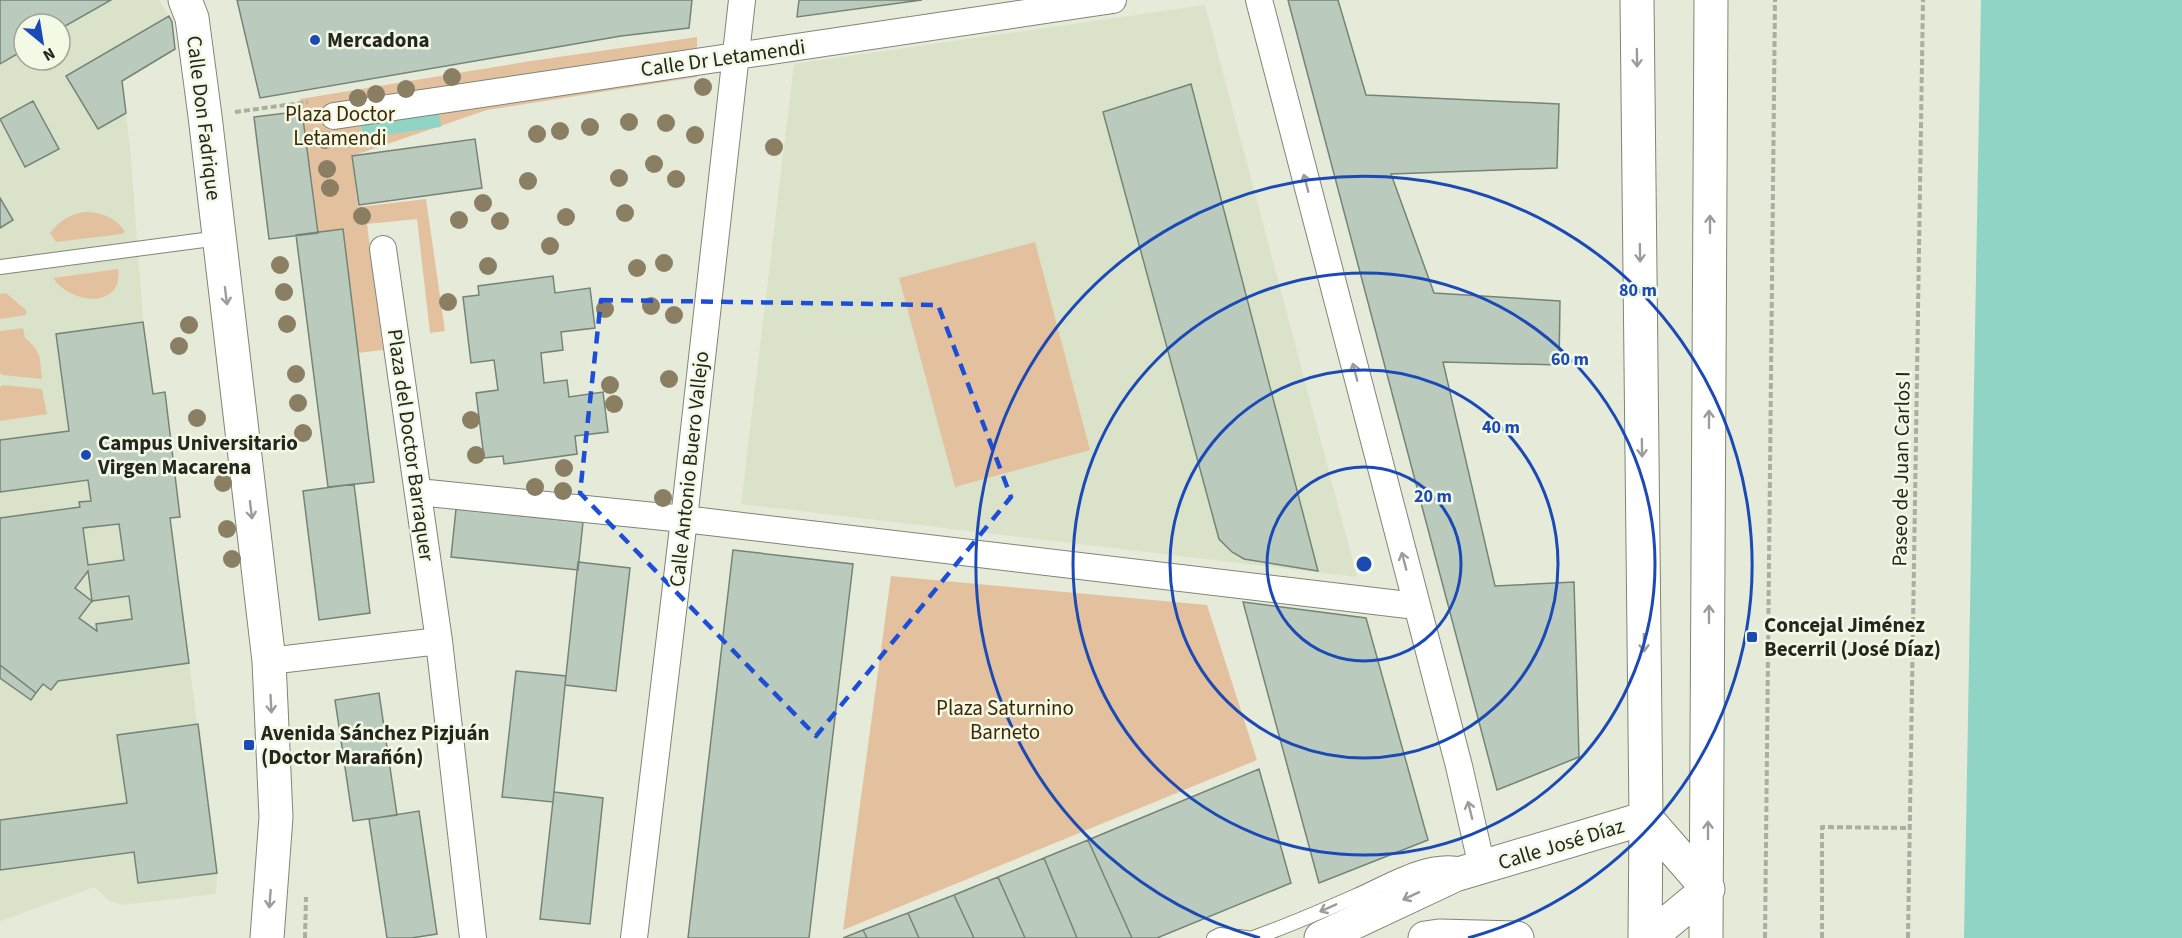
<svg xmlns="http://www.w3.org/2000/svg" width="2182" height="938" font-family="'Source Sans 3',sans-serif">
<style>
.built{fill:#dae3c9;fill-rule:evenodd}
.green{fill:#e4c19e}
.water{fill:#8fd4c5}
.building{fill:#bacbbd;stroke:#748477;stroke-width:1.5;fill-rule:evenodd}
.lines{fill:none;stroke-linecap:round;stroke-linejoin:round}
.lane-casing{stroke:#7f8674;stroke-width:16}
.street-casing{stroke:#7f8674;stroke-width:28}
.secondary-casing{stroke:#7f8674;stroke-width:35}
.primary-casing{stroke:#7f8674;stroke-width:35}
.path{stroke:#aaafa0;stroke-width:4;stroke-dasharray:6 3;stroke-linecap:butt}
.lane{stroke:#fff;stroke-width:14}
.street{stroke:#fff;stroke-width:26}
.secondary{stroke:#fff;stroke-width:33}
.primary{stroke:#fff;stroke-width:33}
.tree{fill:#8b7f63}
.oneway{stroke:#9c9d9a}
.marked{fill:none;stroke:#1d4ed8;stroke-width:4.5;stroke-dasharray:12 8;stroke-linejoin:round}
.ring{fill:none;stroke:#1b4ab7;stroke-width:3}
.poi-dot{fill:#1b4ab7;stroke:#f2f9e5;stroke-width:2}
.labels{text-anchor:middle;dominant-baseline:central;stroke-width:5;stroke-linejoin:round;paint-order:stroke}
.poi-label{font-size:21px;font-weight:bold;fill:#24261f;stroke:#f2f9e5;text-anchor:start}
.street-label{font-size:21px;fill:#24261f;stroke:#f2f9e5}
.park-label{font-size:21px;fill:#412604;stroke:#f2f9e5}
.centre{fill:#1b4ab7;stroke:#f2f9e5;stroke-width:3}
.ring-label{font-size:18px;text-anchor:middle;font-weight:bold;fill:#1b4ab7;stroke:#f2f9e5;stroke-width:5;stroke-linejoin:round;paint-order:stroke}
</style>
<rect width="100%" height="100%" fill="#e5ebd8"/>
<path class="built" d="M0 0H159L172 22 175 49 122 81 130 147 143 318 153 394 165 392 180 517 170 518 217 873 216 894 122 905 109 901 95 887 0 921ZM24 24H60V60H24Z
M1205 5 1357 577 741 504 794 64Z"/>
<path class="green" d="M697 37V77L487 110 352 156 358 207 426 199 445 331 430 333 417 219 367 224 383 350 358 353 318 233 300 99 531 61Z
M84 212C100 212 116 217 125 232L122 234 56 242 50 233C60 220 69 215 84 212Z
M1035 242 1090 450 955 487 899 278Z
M118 269C124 308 72 306 53 278Z
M6 293 26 310V315L0 319V294Z
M23 328 25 338C43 353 39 357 42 379L2 375 0 372V331Z
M2 385 42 389 47 414 0 421V388Z
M891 576 1207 605 1257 760 843 930Z"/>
<path class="water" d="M1981 0H2182V938H1964Z
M436 96 441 127 363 138 358 109Z"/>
<path class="building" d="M0 0H111L60 29V24H24V50L0 64Z
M237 0H692L689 28 621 36 260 98Z
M799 0H922L797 17Z
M1288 0H1338L1366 95 1559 104 1557 168 1391 174 1434 293 1560 301 1559 365 1443 362 1495 586 1574 582 1579 757 1497 790Z
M169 16 172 22 175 49 122 81 126 113 98 129 66 76Z
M1191 84 1318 571 1244 559 1232 552 1219 539 1103 112Z
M33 101 59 149 25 167 0 119Z
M302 111 318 233 269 239 254 117Z
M475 139 482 188 359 205 352 156Z
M0 198 13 220 0 228Z
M343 229 374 482 328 487 296 235Z
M553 276 555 293 590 288 595 328 561 332 563 350 541 353 544 383 567 380 569 397 603 392 608 432 575 436 577 454 504 464 503 456 484 458 476 393 498 390 494 360 471 363 463 297 479 295 478 286Z
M143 322 153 394 165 392 180 517 170 518 189 663 58 681 51 690 43 684 36 693 0 665V518L80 507 79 502 91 501 88 480 0 492V440L69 431 56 334ZM119 524 124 560 88 565 83 528ZM88 571 92 601 75 588ZM129 596 132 619 96 624 97 631 79 618 92 601Z
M354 484 370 613 319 620 303 491Z
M456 509 583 522 578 570 451 557Z
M733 550 853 564 809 938H688Z
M578 562 630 568 616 691 565 685Z
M1243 602 1366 618 1428 840 1319 883Z
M0 665 36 693 31 700 0 678Z
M516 671 566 676 553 802 502 797Z
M379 693 397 815 353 821 335 700Z
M198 724 217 873 138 883 134 852 0 870V820L127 803 117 735Z
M1259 769 1291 883 1157 938H1132L1088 840Z
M554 792 603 798 590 924 540 919Z
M419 811 437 934 411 938H387L369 819Z
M1088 840 1132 938H1077L1044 858Z
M1044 858 1077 938H1025L998 877Z
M998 877 1025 938H974L954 895Z
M954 895 974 938H919L908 913Z
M908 913 919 938H867L863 930Z
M863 930 867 938H843Z"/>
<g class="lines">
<g class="lane-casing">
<path id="lane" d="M0 267 219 238
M1214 938 1220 935 1247 938
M1253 938C1288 926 1322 911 1356 896 1386 883 1423 859 1457 864"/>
</g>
<g class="street-casing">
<path id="street" d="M1259 0 1459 766 1482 867
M334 116 1113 0
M383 249 439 641 473 938
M418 492 684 519 1416 606
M269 661 439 641
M634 938 684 519 742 0"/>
</g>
<g class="secondary-casing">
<path id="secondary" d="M185 0 192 18 205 116 269 661 276 817 267 938"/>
</g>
<g class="primary-casing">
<path id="primary" d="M1637 0 1646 818 1645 938
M1321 938 1455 875 1646 818 1708 889
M1425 938 1439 936 1517 938
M1649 938 1708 889
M1706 938 1711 0"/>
</g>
<path class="path" d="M235 112 308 102
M305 938 306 897
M1765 938 1775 0
M1822 938V827L1910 828
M1908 938 1923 0"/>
<use href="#lane" class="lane"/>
<use href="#street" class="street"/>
<use href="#secondary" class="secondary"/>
<use href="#primary" class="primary"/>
</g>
<g class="tree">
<circle cx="452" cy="77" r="9"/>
<circle cx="703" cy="87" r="9"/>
<circle cx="406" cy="89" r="9"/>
<circle cx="376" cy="94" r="9"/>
<circle cx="358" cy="98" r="9"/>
<circle cx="629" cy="122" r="9"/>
<circle cx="666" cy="123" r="9"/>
<circle cx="590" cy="127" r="9"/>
<circle cx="560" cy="131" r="9"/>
<circle cx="537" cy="134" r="9"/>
<circle cx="695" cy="135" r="9"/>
<circle cx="325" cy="140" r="9"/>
<circle cx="774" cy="147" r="9"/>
<circle cx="654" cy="164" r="9"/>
<circle cx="327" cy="169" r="9"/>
<circle cx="619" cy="178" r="9"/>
<circle cx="676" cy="179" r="9"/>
<circle cx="528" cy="181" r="9"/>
<circle cx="330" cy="188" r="9"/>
<circle cx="483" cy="203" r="9"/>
<circle cx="625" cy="213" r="9"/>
<circle cx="362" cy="216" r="9"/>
<circle cx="566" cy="217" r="9"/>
<circle cx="459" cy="220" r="9"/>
<circle cx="500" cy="221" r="9"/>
<circle cx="550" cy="246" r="9"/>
<circle cx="664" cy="263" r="9"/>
<circle cx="280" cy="265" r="9"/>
<circle cx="488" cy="266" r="9"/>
<circle cx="637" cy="268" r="9"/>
<circle cx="284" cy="292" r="9"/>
<circle cx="448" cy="302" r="9"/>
<circle cx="651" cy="306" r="9"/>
<circle cx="605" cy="309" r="9"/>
<circle cx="674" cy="315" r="9"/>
<circle cx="287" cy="324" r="9"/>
<circle cx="189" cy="325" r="9"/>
<circle cx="179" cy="346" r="9"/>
<circle cx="296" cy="374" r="9"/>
<circle cx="669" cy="379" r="9"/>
<circle cx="610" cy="385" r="9"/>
<circle cx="298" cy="403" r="9"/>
<circle cx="614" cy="404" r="9"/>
<circle cx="197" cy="418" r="9"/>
<circle cx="471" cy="420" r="9"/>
<circle cx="303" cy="433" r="9"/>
<circle cx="476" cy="455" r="9"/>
<circle cx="564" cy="468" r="9"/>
<circle cx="223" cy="483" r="9"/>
<circle cx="535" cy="487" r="9"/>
<circle cx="563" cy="491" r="9"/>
<circle cx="663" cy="498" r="9"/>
<circle cx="227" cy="529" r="9"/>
<circle cx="232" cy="559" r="9"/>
</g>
<defs><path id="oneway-shaft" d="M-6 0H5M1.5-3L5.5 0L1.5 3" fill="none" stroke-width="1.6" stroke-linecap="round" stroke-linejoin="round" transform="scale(1.5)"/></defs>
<g class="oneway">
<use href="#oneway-shaft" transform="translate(1637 58) rotate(89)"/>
<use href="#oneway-shaft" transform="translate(1306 183) rotate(-105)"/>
<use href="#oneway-shaft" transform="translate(1710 224) rotate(-90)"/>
<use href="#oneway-shaft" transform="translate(1640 253) rotate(89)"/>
<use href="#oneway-shaft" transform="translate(226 296) rotate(83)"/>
<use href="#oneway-shaft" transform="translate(1355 372) rotate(-105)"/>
<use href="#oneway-shaft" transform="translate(1709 419) rotate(-90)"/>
<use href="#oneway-shaft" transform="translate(1642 448) rotate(89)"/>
<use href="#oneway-shaft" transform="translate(251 510) rotate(83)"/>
<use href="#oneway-shaft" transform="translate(1404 561) rotate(-105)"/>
<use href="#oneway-shaft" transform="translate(1709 614) rotate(-90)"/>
<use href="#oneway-shaft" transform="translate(1644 643) rotate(89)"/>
<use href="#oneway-shaft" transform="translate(271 704) rotate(87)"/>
<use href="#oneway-shaft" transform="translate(1470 810) rotate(-104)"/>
<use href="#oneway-shaft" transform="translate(1708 830) rotate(-90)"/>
<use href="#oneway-shaft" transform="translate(1411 896) rotate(155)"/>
<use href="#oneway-shaft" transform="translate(270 899) rotate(94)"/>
<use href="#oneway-shaft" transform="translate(1328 908) rotate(156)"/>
</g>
<path class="marked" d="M601 300 938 305 1011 497 816 736 580 493Z"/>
<g class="ring">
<circle cx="1364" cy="564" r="97"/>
<circle cx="1364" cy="564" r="194"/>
<circle cx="1364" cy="564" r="291"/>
<path d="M1260 938A388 388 0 1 1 1468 938"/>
</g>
<g class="poi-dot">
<circle cx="315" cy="40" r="6"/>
<circle cx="86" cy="455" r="6"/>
<rect x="1746" y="631" width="12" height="12" rx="3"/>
<rect x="243" y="739" width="12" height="12" rx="3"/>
</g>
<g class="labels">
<g class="poi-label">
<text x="327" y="40">Mercadona</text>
<text x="98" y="443">Campus Universitario<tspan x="98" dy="24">Virgen Macarena</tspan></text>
<text x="1764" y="625">Concejal Jiménez<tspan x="1764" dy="24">Becerril (José Díaz)</tspan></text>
<text x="261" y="733">Avenida Sánchez Pizjuán<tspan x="261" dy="24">(Doctor Marañón)</tspan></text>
</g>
<g class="street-label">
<text transform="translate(723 58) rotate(-8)">Calle Dr Letamendi</text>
<text transform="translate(204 118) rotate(83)">Calle Don Fadrique</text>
<text transform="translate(411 445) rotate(82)">Plaza del Doctor Barraquer</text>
<text transform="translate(689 469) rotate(-84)">Calle Antonio Buero Vallejo</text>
<text transform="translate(1901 469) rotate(-89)">Paseo de Juan Carlos I</text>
<text transform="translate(1561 844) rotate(-17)">Calle José Díaz</text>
</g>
<g class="park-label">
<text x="340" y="114">Plaza Doctor<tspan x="340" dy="24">Letamendi</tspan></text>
<text x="1005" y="708">Plaza Saturnino<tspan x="1005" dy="24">Barneto</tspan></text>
</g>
</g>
<circle cx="1364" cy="564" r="9" class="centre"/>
<g class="ring-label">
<text x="1638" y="296">80 m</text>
<text x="1570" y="365">60 m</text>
<text x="1501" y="433">40 m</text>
<text x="1433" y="502">20 m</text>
</g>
<g transform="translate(42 42) rotate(150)"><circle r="28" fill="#f2f9e5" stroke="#a0a596" stroke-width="1.5"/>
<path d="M0-4.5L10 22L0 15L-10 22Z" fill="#1b4ab7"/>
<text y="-9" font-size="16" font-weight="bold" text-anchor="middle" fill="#24261f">N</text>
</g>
</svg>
